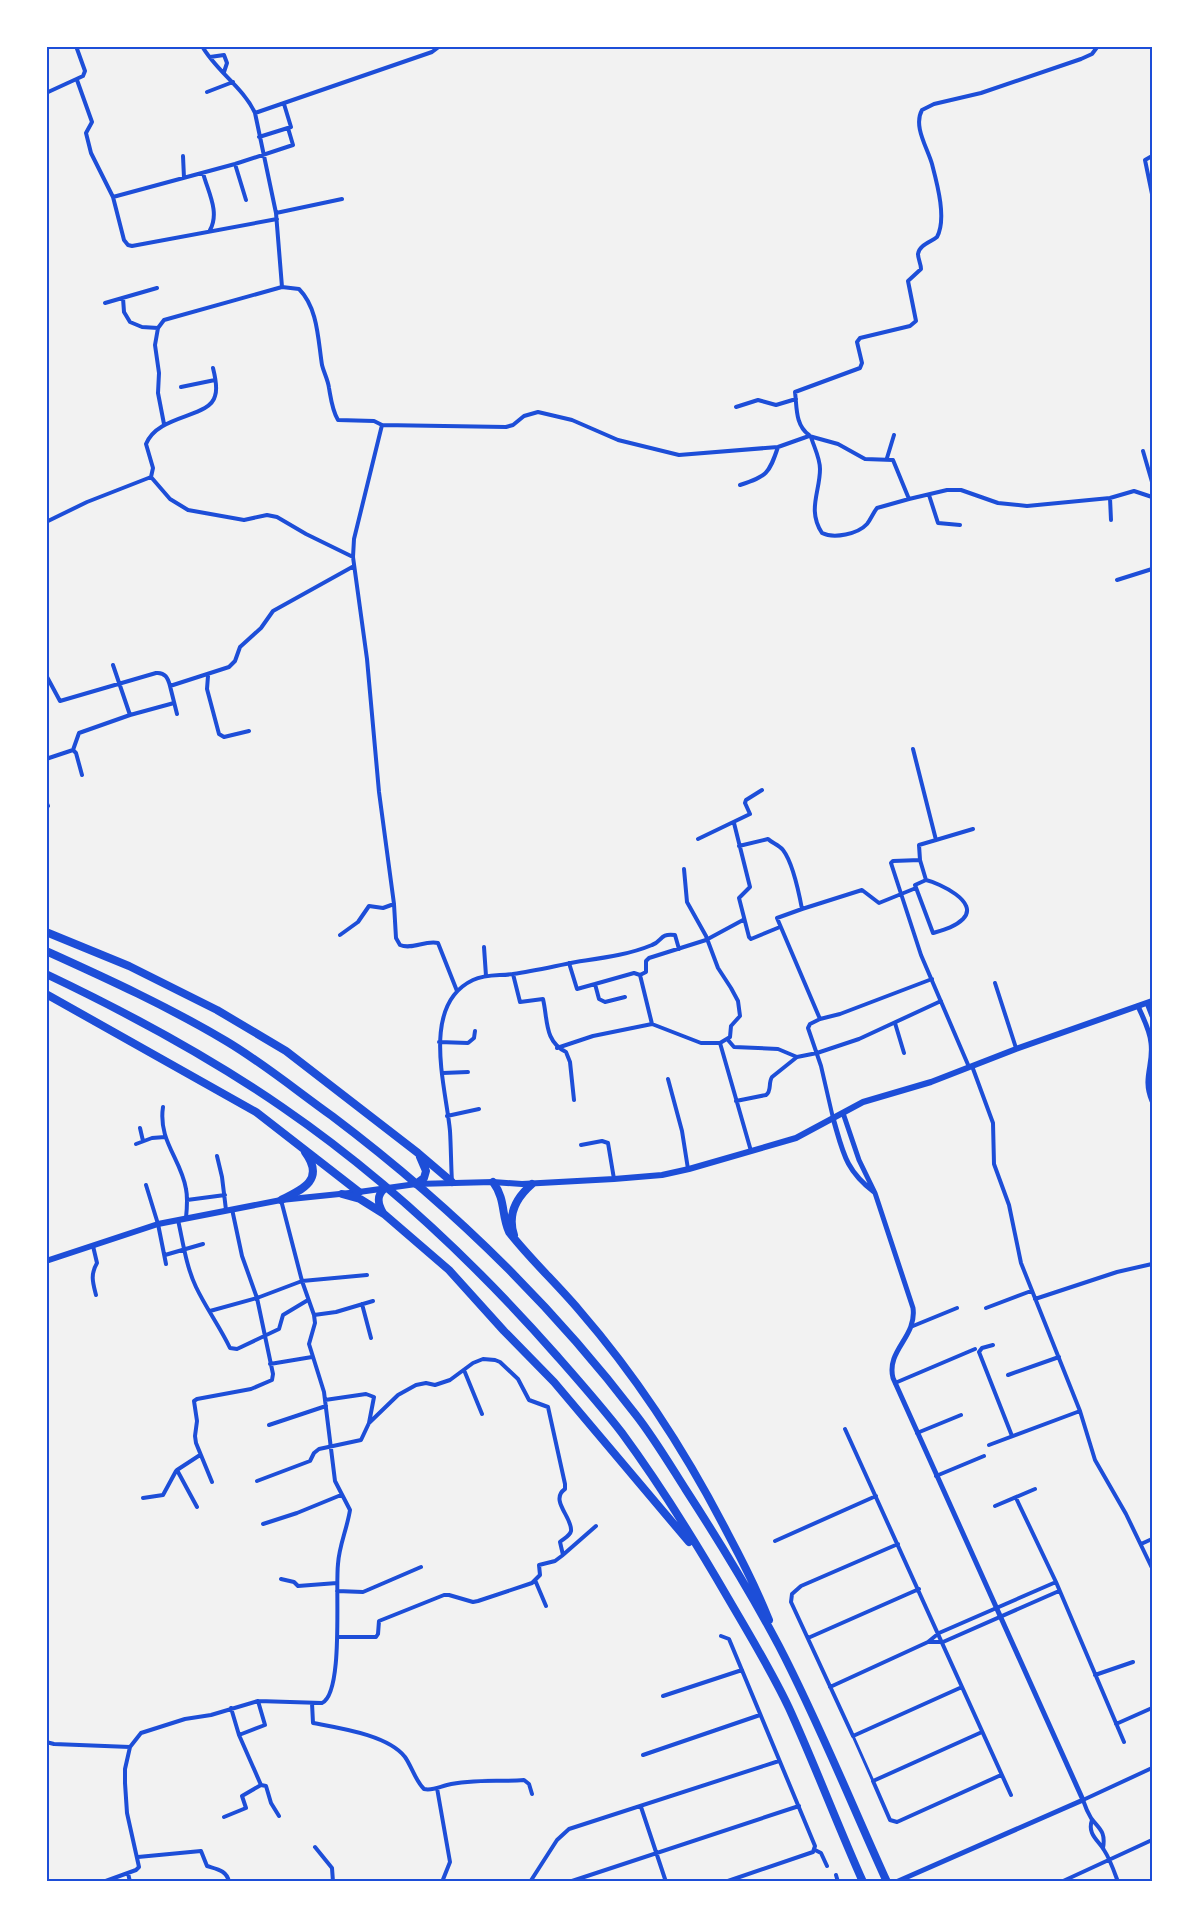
<svg xmlns="http://www.w3.org/2000/svg" width="1199" height="1928" font-family="Figtree,sans-serif">
<style>
.lines{fill:none;stroke-linecap:round;stroke-linejoin:round}
.pedestrian{stroke:#1d4ed8;stroke-width:3}
.minor{stroke:#1d4ed8;stroke-width:4}
.tertiary{stroke:#1d4ed8;stroke-width:5}
.secondary{stroke:#1d4ed8;stroke-width:6}
.motorway{stroke:#1d4ed8;stroke-width:8}
.neatline{fill:none;stroke:#1d4ed8;stroke-width:2}
</style>
<rect width="100%" height="100%" fill="#f2f2f2"/>
<g class="lines">
<path class="pedestrian" d="M853 1736 873 1781"/>
<path class="minor" d="M202 46C216 71 243 87 255 113L276 213 282 287
M210 57 224 55 227 63 224 72
M77 80 92 122 86 133 91 153 113 197
M207 92 233 82
M46 93 83 76 85 71 76 46
M255 113 432 52 440 46
M259 137 291 127 284 104
M183 156 184 178
M1152 156 1145 160 1152 194
M235 164 246 200
M203 173C208 192 220 212 210 230
M276 213 342 199
M277 219 132 246 128 245 124 240 113 197 235 164 293 145 288 128
M123 298 124 312 130 322 142 327 158 328
M105 303 157 288
M213 368C215 376 218 388 215 396 210 418 158 414 146 444L153 468 151 477 170 499 188 510 244 520 267 515 277 517 306 534 353 557
M181 387 215 380
M736 407 758 400 776 405 796 399
M164 424 158 393 159 373 155 345 158 328 164 320 282 287 299 289C318 308 318 340 322 365 324 373 328 380 329 388 331 399 332 410 338 420L374 421 382 425 506 427 513 425 524 416 538 412 572 420 618 440 679 455 778 447 809 436 838 444 865 459 893 460 909 499 947 490H961L998 503 1027 506 1110 498 1134 491 1152 497
M382 425 354 539 353 557 367 659 379 792 394 904 396 938 400 945C412 950 425 940 438 943L457 991
M809 435C795 425 797 407 795 392L860 368 862 363 857 342 860 338 910 326 916 321 908 281 921 269C921 264 918 259 918 254 919 245 931 242 937 237 947 219 937 183 932 164 927 147 913 126 922 110L934 104 981 93 1081 59 1092 54 1098 46
M811 437C814 447 820 458 820 469 820 492 807 510 822 533 834 539 858 534 867 524 871 519 873 513 877 508L909 499
M1143 451 1152 482
M887 458 894 435
M740 485C767 476 769 474 778 447
M929 495 938 523 960 525
M1110 498 1111 520
M46 522 87 502 151 477
M1117 580 1152 569
M46 675 60 701 156 673C165 672 168 678 170 686L229 667 235 661 240 647 261 628 273 611 354 566
M208 676 207 689 219 734 224 737 249 731
M170 686 177 714
M130 715 174 703
M913 749 936 840 919 845 920 860 893 861 891 863 921 955 969 1067
M46 759 73 750
M82 775 76 753 73 750 79 733 130 715 113 665
M46 801 48 806
M734 823 750 887 739 898 749 937 751 939 780 927
M698 839 750 814 745 803 746 800 762 790
M936 840 973 829
M739 846 768 839C772 843 779 845 783 850 793 863 799 893 802 909L862 890 879 903 916 888
M920 860 926 880 915 885 933 933C943 930 955 927 963 919 980 902 939 883 926 880
M802 909 777 918 820 1019
M340 935 358 922 369 906 383 908 394 904
M1152 936V937
M484 947 486 976
M569 963 577 989 595 984 599 999 605 1002 625 997
M513 974 520 1002 543 999C548 1020 544 1041 566 1052L570 1062 574 1100
M640 975 652 1024
M995 983 1016 1048
M595 984 634 973 640 975 646 972V961L649 958 706 940 743 920
M895 1023 904 1053
M728 1040 734 1047 778 1049 797 1057
M439 1042 468 1043 474 1038 475 1031
M720 1043 751 1151
M557 1048 593 1036 652 1024 701 1043H720L730 1037 731 1026 740 1016 738 1001 731 988 718 968 706 936 687 902 684 869
M972 1066 993 1123 994 1164 1009 1205 1021 1263 1080 1411 1095 1460 1126 1514 1152 1568
M443 1073 468 1072
M668 1079 682 1131 688 1169
M736 1101 766 1095C772 1091 768 1083 772 1077L797 1057 817 1053 859 1039 941 1001
M163 1107C158 1141 181 1159 186 1189 188 1198 187 1208 186 1218
M447 1116 479 1109
M833 1118 821 1066 808 1028 810 1024 820 1019 840 1014 932 979
M140 1128 143 1141
M136 1144 152 1138 165 1137
M581 1145 602 1141 608 1143 614 1179
M217 1156 222 1177 226 1210
M452 1182C451 1165 451 1148 450 1131 446 1087 420 1005 473 980 486 974 500 976 513 974 534 971 555 966 576 962 602 958 628 955 652 945 663 941 659 933 675 935L679 949
M146 1185 158 1224 166 1264
M187 1200 225 1195
M178 1220C183 1242 186 1266 196 1287 206 1308 220 1327 230 1348L237 1349 279 1329 283 1315 308 1300
M93 1246 97 1263C90 1275 93 1283 96 1295
M165 1255 203 1244
M1035 1299 1117 1272 1152 1264
M362 1304 371 1338
M986 1308 1031 1291
M210 1311 257 1298 302 1281 367 1275
M314 1315 336 1312 373 1301
M913 1326 957 1308
M993 1345 982 1348 979 1352 1012 1436
M270 1364 312 1357
M464 1370 482 1414
M1008 1375 1059 1357
M895 1383 975 1349
M325 1400 366 1394 374 1397 369 1423
M269 1425 326 1406
M845 1429 1011 1795
M917 1433 961 1415
M989 1445 1080 1411
M936 1476 984 1456
M257 1481 310 1461 314 1453 319 1449 361 1440 369 1423 398 1395 416 1385 426 1383 435 1385 450 1380 473 1363 483 1359 495 1360 500 1362 518 1379 529 1400 548 1407 565 1484V1489C549 1500 573 1518 571 1531 570 1536 563 1539 560 1542L563 1555 555 1561 539 1565 540 1575 532 1583 478 1601 473 1602 449 1595H444L379 1621 378 1634 376 1637H337
M212 1482 196 1443 195 1436 197 1421 194 1401 197 1399 251 1389 272 1380 273 1374 257 1298 242 1256 232 1209
M143 1498 163 1495 176 1471
M1016 1498 1056 1582 1124 1742
M995 1506 1035 1489
M197 1507 177 1470 200 1455
M263 1524 297 1513 341 1495
M775 1541 876 1496
M898 1544 801 1586 792 1594 791 1602 853 1736 962 1687
M1141 1544 1152 1539
M564 1554 596 1526
M281 1579 294 1582 298 1586 337 1583
M535 1580 546 1606
M337 1591 363 1592 421 1567
M721 1636 729 1639 815 1846 813 1852 725 1882
M808 1638 919 1589
M929 1642H943L1059 1591
M1095 1675 1133 1662
M830 1687 928 1642 939 1633 1056 1582
M663 1696 742 1670
M312 1703 313 1723C339 1728 388 1735 405 1757 412 1767 415 1780 424 1789 432 1791 439 1787 447 1785 472 1779 498 1782 524 1780L529 1784 532 1794
M231 1708 239 1735 261 1785 266 1786 271 1803 279 1816
M1116 1724 1152 1708
M982 1732 873 1781 890 1820 897 1822 1001 1775
M239 1735 265 1725 258 1701
M46 1742 54 1744 130 1747
M643 1755 760 1715
M437 1788 450 1862 442 1882
M641 1807 666 1882
M224 1817 246 1808 242 1796 261 1785
M1092 1820C1087 1834 1098 1840 1104 1850 1110 1859 1114 1871 1118 1882
M315 1847 332 1868 333 1882
M1103 1848C1106 1831 1099 1829 1091 1818 1088 1813 1085 1806 1083 1800L1152 1768
M815 1850 821 1853 827 1866
M138 1857 201 1851 207 1866C216 1869 227 1870 229 1882
M128 1873 130 1882
M836 1875 838 1882
M103 1882 136 1870 139 1867 127 1813 125 1783V1769L130 1747 141 1733 185 1719 211 1715 258 1701 322 1703C344 1693 335 1589 338 1564 339 1546 347 1529 350 1510L335 1481 324 1392 309 1344 315 1323 314 1315 302 1281 281 1200
M530 1882 557 1840 569 1829 779 1761
M569 1882 799 1806
M1061 1882 1152 1840"/>
<path class="tertiary" d="M1147 1003 1152 1016
M1138 1006C1143 1018 1150 1030 1151 1043 1154 1065 1142 1078 1152 1101
M843 1113 859 1160 875 1193 913 1308C917 1337 886 1350 893 1378L1083 1800 896 1882
M833 1118C843 1152 845 1170 874 1192"/>
<path class="secondary" d="M46 1261 158 1224 281 1200 359 1192 416 1184 493 1182 522 1184 614 1179 662 1175 689 1169 796 1138 863 1102 931 1082 1016 1049 1152 1001"/>
<path class="motorway" d="M46 932 129 966 217 1010 286 1051 418 1153 452 1182
M46 951C108 979 169 1007 226 1041 263 1063 297 1091 332 1116 446 1202 549 1301 636 1415 654 1438 670 1465 686 1490 719 1541 751 1593 779 1646 819 1723 851 1803 887 1882
M46 974C128 1013 208 1056 282 1107 384 1177 476 1264 557 1356 579 1381 602 1407 622 1433 661 1486 695 1541 728 1598 749 1634 771 1670 789 1708 815 1765 837 1824 863 1882
M46 994 256 1112 359 1192
M493 1182C506 1200 501 1214 509 1232 530 1259 556 1283 579 1310 638 1378 687 1454 728 1534 743 1562 757 1590 769 1620
M416 1184 424 1178 426 1171 420 1157
M342 1194 360 1199 384 1214 449 1270 504 1331 554 1382 689 1542
M281 1200C304 1189 325 1179 305 1152
M383 1213C378 1204 376 1196 384 1189
M514 1235C507 1214 517 1197 532 1184"/>
</g>
<rect width="1199" height="1928" fill="none" stroke="#ffffff" stroke-width="96"/>
<rect x="48" y="48" width="1103" height="1832" class="neatline"/>
</svg>
